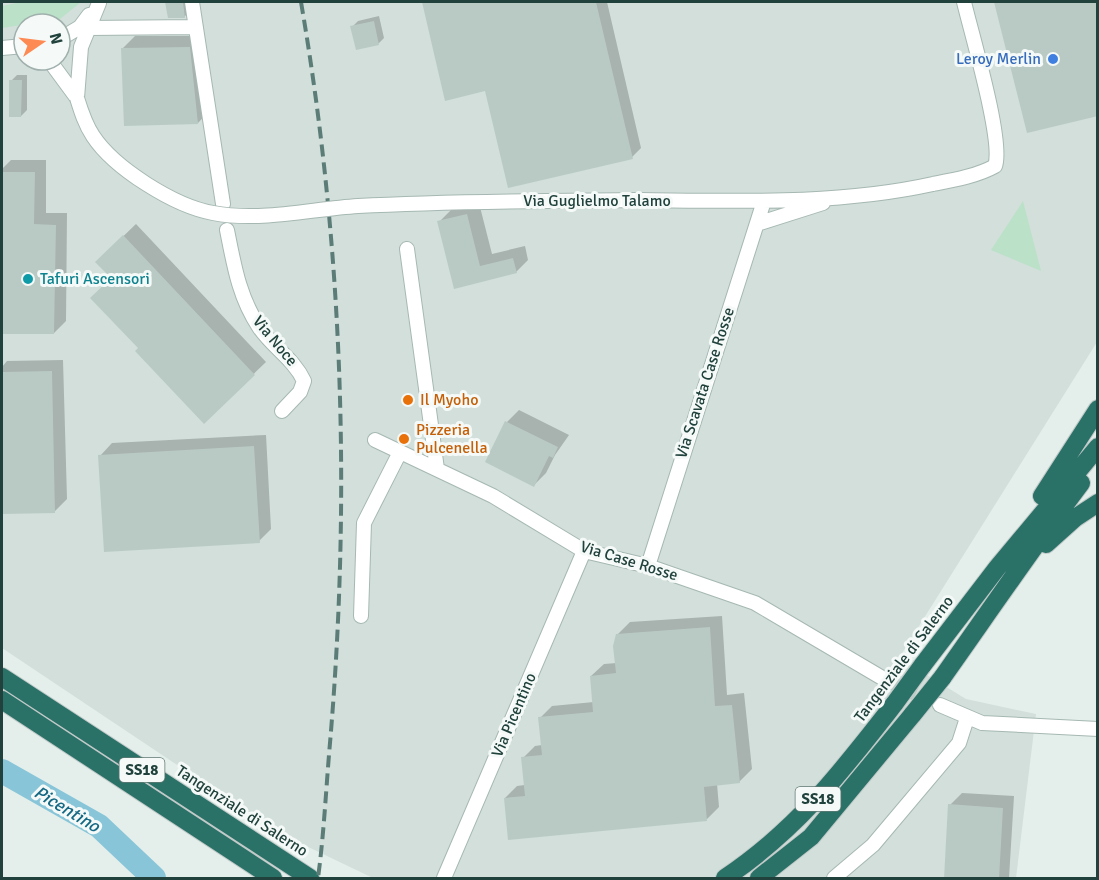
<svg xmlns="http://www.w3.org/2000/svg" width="1099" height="880" font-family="Signika,sans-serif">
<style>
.built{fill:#d2dfda;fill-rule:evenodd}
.green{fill:#bbe1c8}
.shadow{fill:#0003}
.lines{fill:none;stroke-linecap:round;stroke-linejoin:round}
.river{stroke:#88c5d8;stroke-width:24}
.building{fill:#b9cac4}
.minor-tunnel{stroke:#bdccc8;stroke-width:14;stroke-dasharray:14 7;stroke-linecap:butt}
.minor-casing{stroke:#a6b8b3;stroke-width:16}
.highway-casing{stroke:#c1cac8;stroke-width:20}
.minor{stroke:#fff;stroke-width:14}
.highway{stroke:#2a7168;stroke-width:18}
.rail{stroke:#5c7d77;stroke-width:4;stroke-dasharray:12 6;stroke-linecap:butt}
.minor-bridge-casing{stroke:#a6b8b3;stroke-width:16;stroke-linecap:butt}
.highway-bridge-casing{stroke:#c1cac8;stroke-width:20;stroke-linecap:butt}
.minor-bridge{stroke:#fff;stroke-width:14}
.highway-bridge{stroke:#2a7168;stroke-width:18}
.shop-dot{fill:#3f7fe0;stroke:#f5faf8;stroke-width:2}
.culture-dot{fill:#0f9aa8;stroke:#f5faf8;stroke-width:2}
.food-dot{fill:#e8710a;stroke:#f5faf8;stroke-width:2}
.labels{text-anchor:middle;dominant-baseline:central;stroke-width:6;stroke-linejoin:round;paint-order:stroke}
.shield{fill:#f5faf8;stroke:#617974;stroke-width:1.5}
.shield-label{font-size:15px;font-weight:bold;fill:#21423c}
.shop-label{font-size:16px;fill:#366cbe;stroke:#f5faf8;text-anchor:end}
.street-label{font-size:16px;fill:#21423c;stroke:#f5faf8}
.culture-label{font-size:16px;fill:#0d838f;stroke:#f5faf8;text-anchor:start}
.food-label{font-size:16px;fill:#c56008;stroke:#f5faf8;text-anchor:start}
.water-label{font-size:18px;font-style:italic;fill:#156984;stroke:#f5faf8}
</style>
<rect width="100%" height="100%" fill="#e4efeb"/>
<path class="built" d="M2 2H1097V342L899 658 966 699 1036 714 1016 878H373L279 833 2 648ZM24 24H60V60H24Z"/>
<path class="green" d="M21 2H81L60 19 2 28V6Z
M1023 201 1041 271 991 250Z"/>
<path class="shadow" d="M167 2H193V8L184 17H169Z
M423 2H607L641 148 632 157 487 90 446 99Z
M996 2H1098V114L1028 131Z
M379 16 384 38 379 43 357 49 352 27 358 21Z
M135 36H202L210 110 198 123 123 48Z
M17 75H27V110L21 116 11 81Z
M11 160H46V213H67L66 321 54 333 2 332V169Z
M479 203 492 254 525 246 528 260 516 272 455 287 439 222 451 210Z
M136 224 266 362 204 422 140 348 113 278 109 250Z
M63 360 67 499 55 511 2 512V367L7 361Z
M519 410 569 435 555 455 546 473 534 485 507 422Z
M266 435 271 529 259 541 100 456 112 443Z
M722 616 727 695 744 693 752 769 739 782 717 784 719 807 707 819 505 798 517 786 525 785 523 758 535 746 542 745 540 718 552 706 594 702 591 676 604 664 617 663V635L630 622Z
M962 793 1014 796 1009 878H945L950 805Z"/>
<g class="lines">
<path class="river" d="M2 771 99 826 154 878"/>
</g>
<path class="building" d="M165 2H183L185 18H168Z
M422 2H596L633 159 508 188 485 91 445 101Z
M994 2H1098V116L1027 133Z
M374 21 379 45 356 50 350 26Z
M190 47 198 124 124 126 121 48Z
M9 80H22L21 117H9Z
M2 172H35L34 224 56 225 54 334H2Z
M467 214 480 266 513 258 517 273 454 289 437 221Z
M123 235 255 375 204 424 135 351 138 348 90 298 111 278 95 262Z
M52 371 55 513 2 514V372Z
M505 421 558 447 553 458 549 456 534 487 485 462Z
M254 446 260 543 104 552 98 455Z
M710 627 715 706 732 705 740 783 704 787 707 821 508 840 504 798 525 796 521 757 542 755 538 717 593 712 590 676 616 673 613 646 616 634Z
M948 804 1003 808 999 879H944Z"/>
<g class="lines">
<path class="minor-tunnel" d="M884 679 933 702"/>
<g class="minor-casing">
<path id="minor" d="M192 2 223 204
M88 28 196 27
M60 39 80 27 89 15
M2 48 24 46
M49 60 77 98
M77 98 81 47 99 3
M640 200C738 201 838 205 933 184 954 180 977 176 995 166 1004 142 971 32 964 2
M757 224 823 203
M227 230C234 265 239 297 259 327 272 347 294 359 304 381L300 392 282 411
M407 249 437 469
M375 440 493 496 584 551 648 566 755 603 884 679
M648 566 764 201
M361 616 364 523 400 452
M940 705 982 723 1098 729
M444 878 584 551
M834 878 873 845 959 743 967 718"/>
</g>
<g class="highway-casing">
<path id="highway" d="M1042 496 1098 409
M1046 544 1075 518 1098 503
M922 666 997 568 1098 447
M2 677 310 878
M942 678C988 613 1033 547 1081 483
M2 700 273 878
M725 878C798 829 842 771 895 703
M759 878 811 837 913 714"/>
</g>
<use href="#minor" class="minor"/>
<use href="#highway" class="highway"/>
<path class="rail" d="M301 2C343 246 351 496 330 743 326 788 324 834 318 878"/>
<g class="minor-bridge-casing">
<path id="minor-bridge" d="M77 98C81 111 85 124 93 136 114 168 174 206 213 213 260 222 311 209 358 206 452 201 546 201 640 200"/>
</g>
<g class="highway-bridge-casing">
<path id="highway-bridge" d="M895 703 922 666
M913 714 942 678"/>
</g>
<use href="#minor-bridge" class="minor-bridge"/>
<use href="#highway-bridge" class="highway-bridge"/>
</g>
<circle class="shop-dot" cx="1053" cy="59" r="6"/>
<circle class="culture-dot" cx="28" cy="279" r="6"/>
<g class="food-dot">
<circle cx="408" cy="400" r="6"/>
<circle cx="404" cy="439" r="6"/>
</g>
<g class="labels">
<g class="shield">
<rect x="119.5" y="758" width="45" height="24" rx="4.5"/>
<rect x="795.5" y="787" width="45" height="24" rx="4.5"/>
</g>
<g class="shield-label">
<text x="142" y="770">SS18</text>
<text x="818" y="799">SS18</text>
</g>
<g class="shop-label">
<text x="1041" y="59">Leroy Merlin</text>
</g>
<g class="street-label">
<text x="597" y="201">Via Guglielmo Talamo</text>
<text transform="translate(275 341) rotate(50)">Via Noce</text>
<text transform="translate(705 383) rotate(-72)">Via Scavata Case Rosse</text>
<text transform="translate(629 561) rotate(17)">Via Case Rosse</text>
<text transform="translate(904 659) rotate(-53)">Tangenziale di Salerno</text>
<text transform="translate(514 715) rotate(-67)">Via Picentino</text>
<text transform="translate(242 811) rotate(33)">Tangenziale di Salerno</text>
</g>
<g class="culture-label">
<text x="40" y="279">Tafuri Ascensori</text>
</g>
<g class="food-label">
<text x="420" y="400">Il Myoho</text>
<text x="416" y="430">Pizzeria<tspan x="416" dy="18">Pulcenella</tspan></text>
</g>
<g class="water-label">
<text transform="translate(67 809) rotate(31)">Picentino</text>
</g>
</g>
<rect width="1099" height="880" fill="none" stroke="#21423c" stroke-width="6"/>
<g transform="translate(42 42) rotate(76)"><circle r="28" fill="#f5faf8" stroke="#a0b0ad" stroke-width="1.5"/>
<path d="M0-4.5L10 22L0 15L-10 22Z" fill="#fe8a53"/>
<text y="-9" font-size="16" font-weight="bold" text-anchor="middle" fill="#21423c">N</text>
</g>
</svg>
